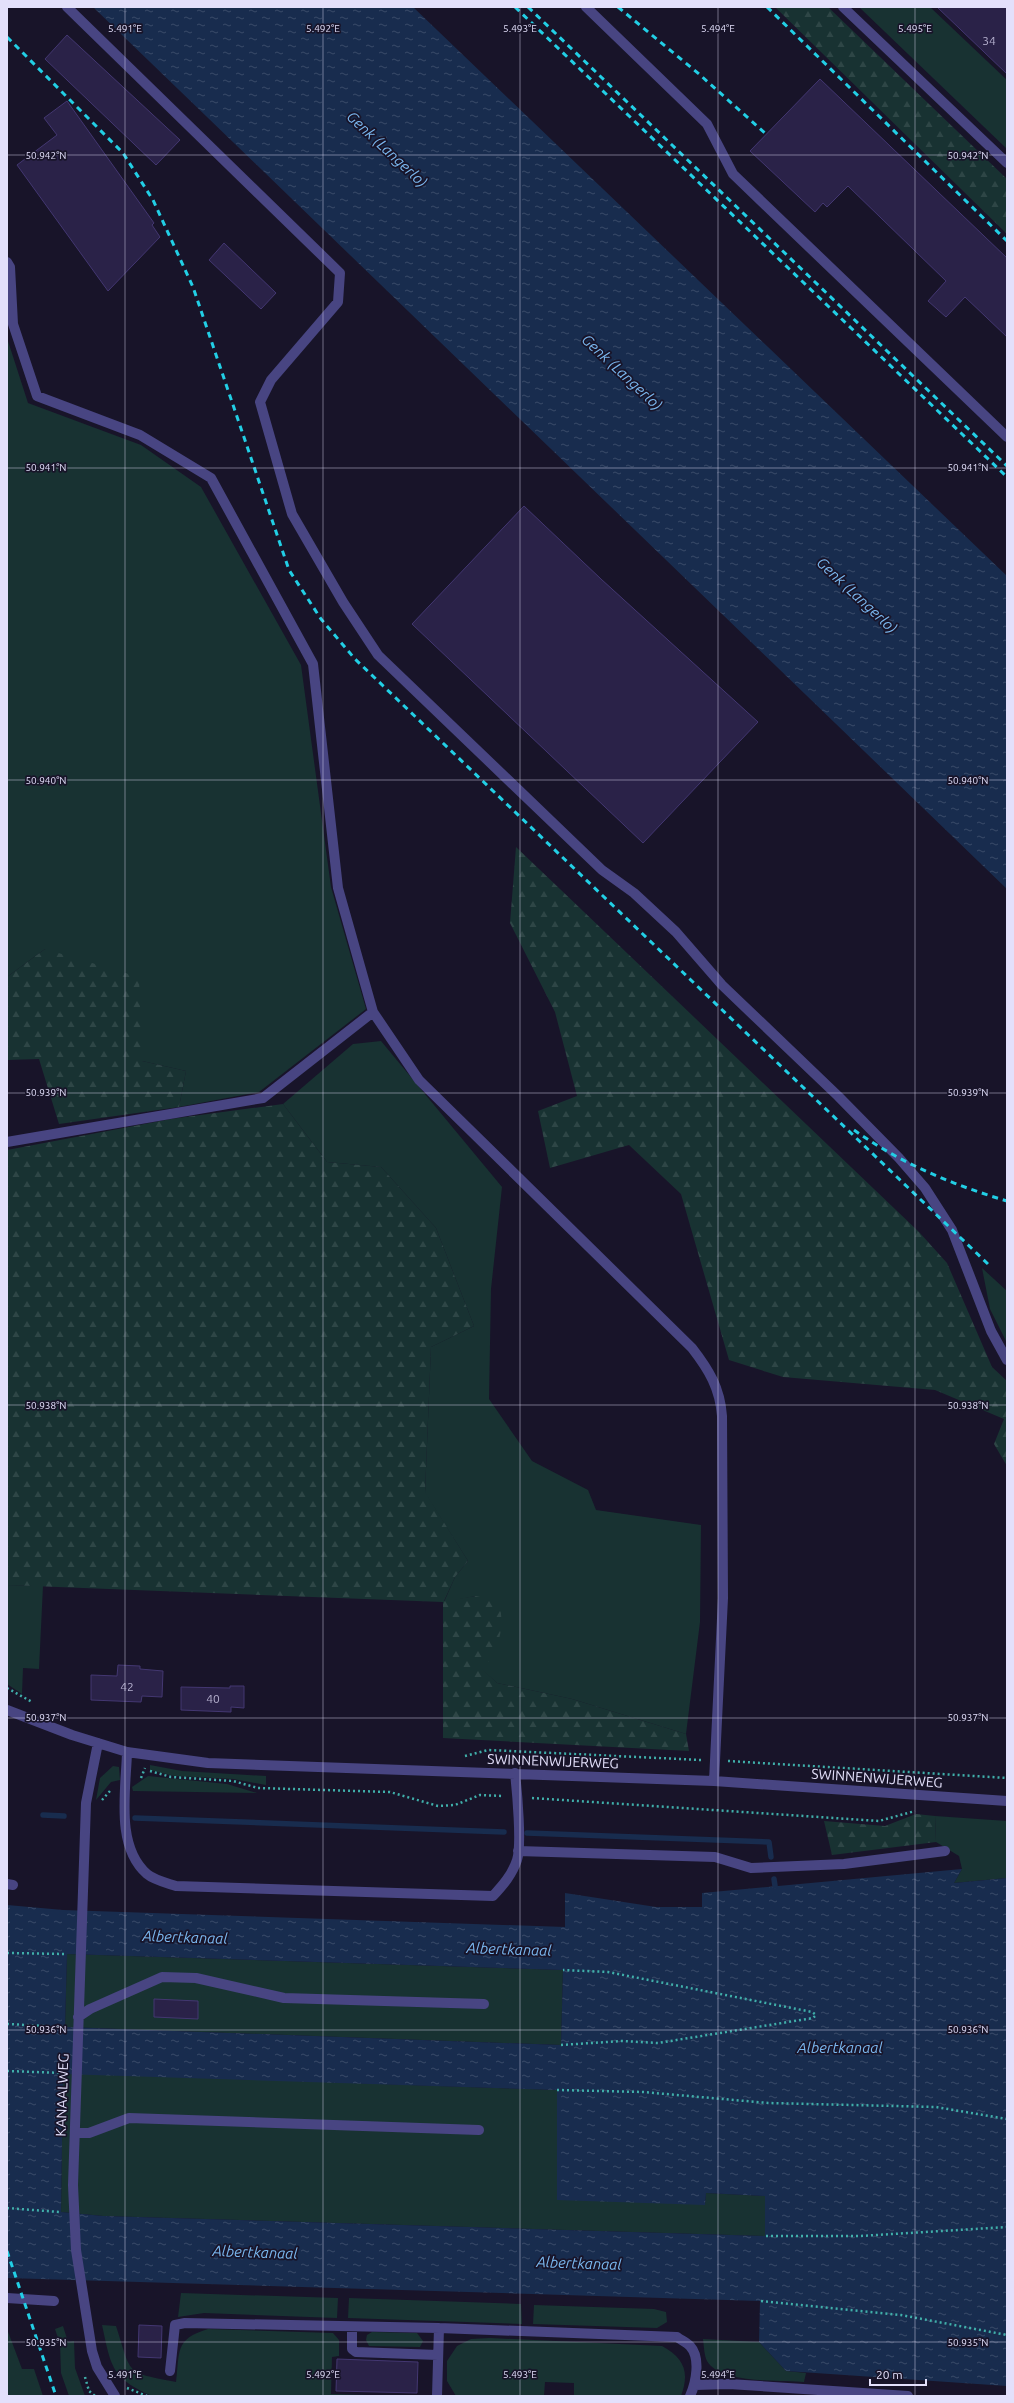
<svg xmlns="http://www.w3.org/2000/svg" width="1014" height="2403" font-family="Ubuntu,sans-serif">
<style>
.green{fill:#183232}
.forest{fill:url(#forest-firs)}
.water{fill:url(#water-ripples);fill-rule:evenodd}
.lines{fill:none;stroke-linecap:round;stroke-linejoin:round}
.stream{stroke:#182c4e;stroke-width:5.5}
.building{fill:#2a2248;stroke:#433771}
.path{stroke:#40afaa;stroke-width:2.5;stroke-dasharray:2 3;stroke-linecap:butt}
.minor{stroke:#484582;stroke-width:10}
.rail{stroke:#22cfe5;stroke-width:3;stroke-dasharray:6 5;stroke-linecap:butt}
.ticks{fill:none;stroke:#e3e0fb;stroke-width:1;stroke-opacity:0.45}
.labels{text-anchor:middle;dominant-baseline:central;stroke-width:3.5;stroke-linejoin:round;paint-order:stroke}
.number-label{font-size:12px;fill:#b5b0ce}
.street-label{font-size:14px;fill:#e3e0fb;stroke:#181429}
.water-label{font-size:15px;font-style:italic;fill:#7ab7ef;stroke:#181429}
.ticks-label{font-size:10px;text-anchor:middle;fill:#e3e0fb;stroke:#181429;stroke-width:3.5;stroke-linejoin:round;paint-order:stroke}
</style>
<defs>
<pattern id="forest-firs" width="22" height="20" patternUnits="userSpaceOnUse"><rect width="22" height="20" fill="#183232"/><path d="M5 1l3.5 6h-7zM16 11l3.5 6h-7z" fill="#2e4646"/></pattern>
<pattern id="water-ripples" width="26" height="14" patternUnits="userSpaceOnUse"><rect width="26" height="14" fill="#182c4e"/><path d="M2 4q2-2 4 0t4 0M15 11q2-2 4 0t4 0" fill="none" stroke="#394a68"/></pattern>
</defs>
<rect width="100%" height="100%" fill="#181429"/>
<path class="green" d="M859 7H930L1007 80V149Z
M7 338 28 403 141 445 201 487 301 665 331 887 366 1009 259 1092 179 1107 186 1071 142 1061 45 949 7 977Z
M381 1041 502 1187 491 1289 489 1399 532 1461 588 1490 596 1510 701 1525 700 1622 686 1734 572 1699 497 1683 480 1668 476 1596 444 1602 455 1577 468 1561 425 1493 431 1347 474 1326 436 1228 381 1167 327 1162 283 1104 353 1044Z
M982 1268 1007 1291V1343L990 1309Z
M7 1585 43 1586 39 1669 23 1668 22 1694 7 1684Z
M150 1765 182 1771 266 1776V1785L233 1779 174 1776 150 1770Z
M113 1766 119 1767 120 1780 111 1782 96 1800 100 1778Z
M148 1776 227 1784 257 1793 133 1791 132 1787Z
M935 1816 1007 1821V1878L954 1883 962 1869 959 1856 936 1842Z
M67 1954 563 1970 561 2045 65 2027Z
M63 2073 557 2090 705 2204 706 2193 765 2196 766 2236 103 2216 61 2212Z
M181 2293 338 2298 337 2318 204 2313 178 2317Z
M349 2298 521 2304 522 2324 348 2318Z
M534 2305 654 2309 666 2312 667 2322 657 2328 533 2324Z
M102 2325 116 2326C132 2375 124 2372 176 2382 180 2352 174 2339 208 2329L333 2333 339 2340V2356L332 2357 331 2394 406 2396H152C111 2378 111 2366 102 2325Z
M63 2326 68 2342 74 2341 75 2368 85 2396H69L61 2373 60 2344 55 2329Z
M7 2329 22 2369H34L43 2396H7Z
M372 2332 417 2333 423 2341 420 2347 369 2346 366 2340 367 2335Z
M490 2338 662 2346C684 2358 690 2372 681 2396H574V2383L545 2382 544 2396H456L447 2381V2361L457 2346 471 2339Z
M703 2339 759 2342 786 2371 806 2373 804 2382C780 2380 720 2384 707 2361 704 2355 704 2346 703 2339Z"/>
<path class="forest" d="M775 7H828L1007 179V234Z
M516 847 919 1232 947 1263 992 1367 1007 1381V1466L994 1444 1004 1419 935 1390 783 1377 729 1360 681 1194 629 1145 550 1168 538 1111 577 1096 555 1012 510 923Z
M45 949 139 977 142 1061 186 1071 179 1107 59 1124 39 1059 7 1060V977Z
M283 1104 327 1162 381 1167 436 1228 474 1326 431 1347 425 1492 468 1561 455 1577 444 1601 476 1596 500 1602 502 1626 495 1656 481 1668 497 1683 572 1699 686 1734 689 1751 443 1738V1602L7 1585V1150L171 1119Z
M916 1814 935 1816 936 1842 832 1855 824 1821 885 1826Z"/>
<path class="water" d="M93 7H413L1007 576V889Z
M962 1869 954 1883 1007 1878V2386L786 2371 759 2342 760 2301 7 2278V1905L63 1910 565 1927V1893L656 1907H702V1893ZM67 1954 563 1970 561 2045 65 2027ZM63 2074 557 2090V2200L705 2205 706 2193 765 2196V2236L103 2216 61 2212Z"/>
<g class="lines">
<path class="stream" d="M43 1815 64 1816
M135 1818 504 1832
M527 1833 769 1842 771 1857
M774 1879 775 1886"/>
</g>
<path class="building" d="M937 7H1007V74Z
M67 35 180 140 156 165 45 59Z
M820 79 1007 258V337L965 297 946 317 928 301 946 281 848 186 827 207 823 203 815 212 750 151Z
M67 101 154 223 152 225 160 237 108 291 17 165 57 135 44 118Z
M224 243 276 293 261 309 209 260Z
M524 506 601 579 758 722 643 843 412 624Z
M118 1665 140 1666V1669L163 1671 162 1697 142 1696 141 1702 91 1700V1675L117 1676Z
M230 1686H244V1708L231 1707V1712L181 1710V1687L230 1688Z
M154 1999 198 2001V2019L154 2017Z
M139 2325 162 2326 161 2358 138 2357Z
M337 2359 418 2362 417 2393 336 2391Z"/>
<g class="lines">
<path class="path" d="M7 1688 32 1702
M465 1756 488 1750 701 1760
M728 1761 1007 1778
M150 1771 171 1777 233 1781 258 1788 390 1792 438 1806 455 1805 480 1795 503 1796
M141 1778 145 1768
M532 1798 879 1821 915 1811
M102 1800 110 1791
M7 1953 66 1954
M7 2024 65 2027
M561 2045 622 2041 658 2043 813 2018 816 2015 812 2012 608 1972 563 1970
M7 2071 63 2073
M557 2090 643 2092 768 2103 936 2107 1007 2119
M7 2208 60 2212
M766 2236H860L1007 2227
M761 2301 901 2315 1007 2335
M85 2377 89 2391 95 2396
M127 2388 147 2396"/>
<path class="minor" d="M67 7 340 273 338 302 271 380 260 402 292 514 343 602 378 655 602 870 634 893 676 932 722 985 838 1096 899 1158 925 1188 952 1230 991 1331 1007 1360
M586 7 707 124 733 174 1007 437
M843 7 1007 163
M7 262 10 267 13 324 37 396 140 435 211 478 313 664 338 888 373 1012 419 1080 692 1348C709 1370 720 1388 722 1416L723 1598 714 1781
M7 1142 263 1098 373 1012
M7 1710 72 1735 127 1752 208 1763 714 1781 1007 1801
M98 1743 86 1803 73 2185 76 2250 92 2351 97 2367 115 2396
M127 1752C126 1790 115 1846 147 1874 154 1880 167 1883 176 1886L493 1896C503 1885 512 1875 517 1860 522 1845 517 1791 515 1773
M518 1851 715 1857 751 1868 844 1864 945 1851
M7 1884 13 1885
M78 2017 90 2009 162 1977 196 1978 284 1998 484 2004
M75 2133H89L129 2118 479 2130
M7 2298 54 2301
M352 2327V2349L356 2352 438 2355
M170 2371 175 2325 185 2323 439 2328 677 2337C681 2340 687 2343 690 2346 701 2358 696 2383 690 2396
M695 2385 729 2384 908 2396
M437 2396 439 2328"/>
<path class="rail" d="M515 7 1007 477
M528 7 1007 466
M618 7 699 74 766 134
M767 7 1007 241
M7 37 123 153 153 200 193 287 289 570 321 619 355 659 988 1264
M854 1130C900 1163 953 1185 1007 1201
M7 2251 56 2396"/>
</g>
<path class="ticks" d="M125 7V2396M323 7V2396M520 7V2396M718 7V2396M915 7V2396M7 155H1007M7 468H1007M7 780H1007M7 1093H1007M7 1405H1007M7 1718H1007M7 2030H1007M7 2342H1007"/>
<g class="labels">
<g class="number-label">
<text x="989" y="40">34</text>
<text x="127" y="1686">42</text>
<text x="213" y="1698">40</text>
</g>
<g class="street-label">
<text transform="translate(553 1761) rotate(2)">SWINNENWIJERWEG</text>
<text transform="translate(877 1778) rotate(4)">SWINNENWIJERWEG</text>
<text transform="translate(62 2095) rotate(-88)">KANAALWEG</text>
</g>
<g class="water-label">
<text transform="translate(387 149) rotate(43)">Genk (Langerlo)</text>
<text transform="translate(622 372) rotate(43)">Genk (Langerlo)</text>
<text transform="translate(857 595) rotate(43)">Genk (Langerlo)</text>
<text transform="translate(185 1937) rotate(2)">Albertkanaal</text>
<text transform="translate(509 1949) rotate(2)">Albertkanaal</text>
<text x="840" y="2047">Albertkanaal</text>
<text transform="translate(255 2252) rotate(2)">Albertkanaal</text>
<text transform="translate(579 2263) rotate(2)">Albertkanaal</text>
</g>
</g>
<g class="ticks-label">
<text x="125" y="32">5.491°E</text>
<text x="323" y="32">5.492°E</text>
<text x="520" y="32">5.493°E</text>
<text x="718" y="32">5.494°E</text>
<text x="915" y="32">5.495°E</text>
<text x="46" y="159">50.942°N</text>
<text x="968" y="159">50.942°N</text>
<text x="46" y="471">50.941°N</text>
<text x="968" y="471">50.941°N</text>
<text x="46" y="784">50.940°N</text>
<text x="968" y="784">50.940°N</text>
<text x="46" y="1096">50.939°N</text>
<text x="968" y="1096">50.939°N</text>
<text x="46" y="1409">50.938°N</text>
<text x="968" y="1409">50.938°N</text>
<text x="46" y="1721">50.937°N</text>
<text x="968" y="1721">50.937°N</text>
<text x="46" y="2033">50.936°N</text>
<text x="968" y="2033">50.936°N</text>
<text x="46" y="2346">50.935°N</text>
<text x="968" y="2346">50.935°N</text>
<text x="125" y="2378">5.491°E</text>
<text x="323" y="2378">5.492°E</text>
<text x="520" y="2378">5.493°E</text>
<text x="718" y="2378">5.494°E</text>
</g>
<rect width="1014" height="2403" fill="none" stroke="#e3e0fb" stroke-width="16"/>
<path d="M870 2379v6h56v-6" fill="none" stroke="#e3e0fb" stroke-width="2"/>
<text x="876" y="2379" font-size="12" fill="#e3e0fb" stroke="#181429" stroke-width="3" paint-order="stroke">20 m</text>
</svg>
